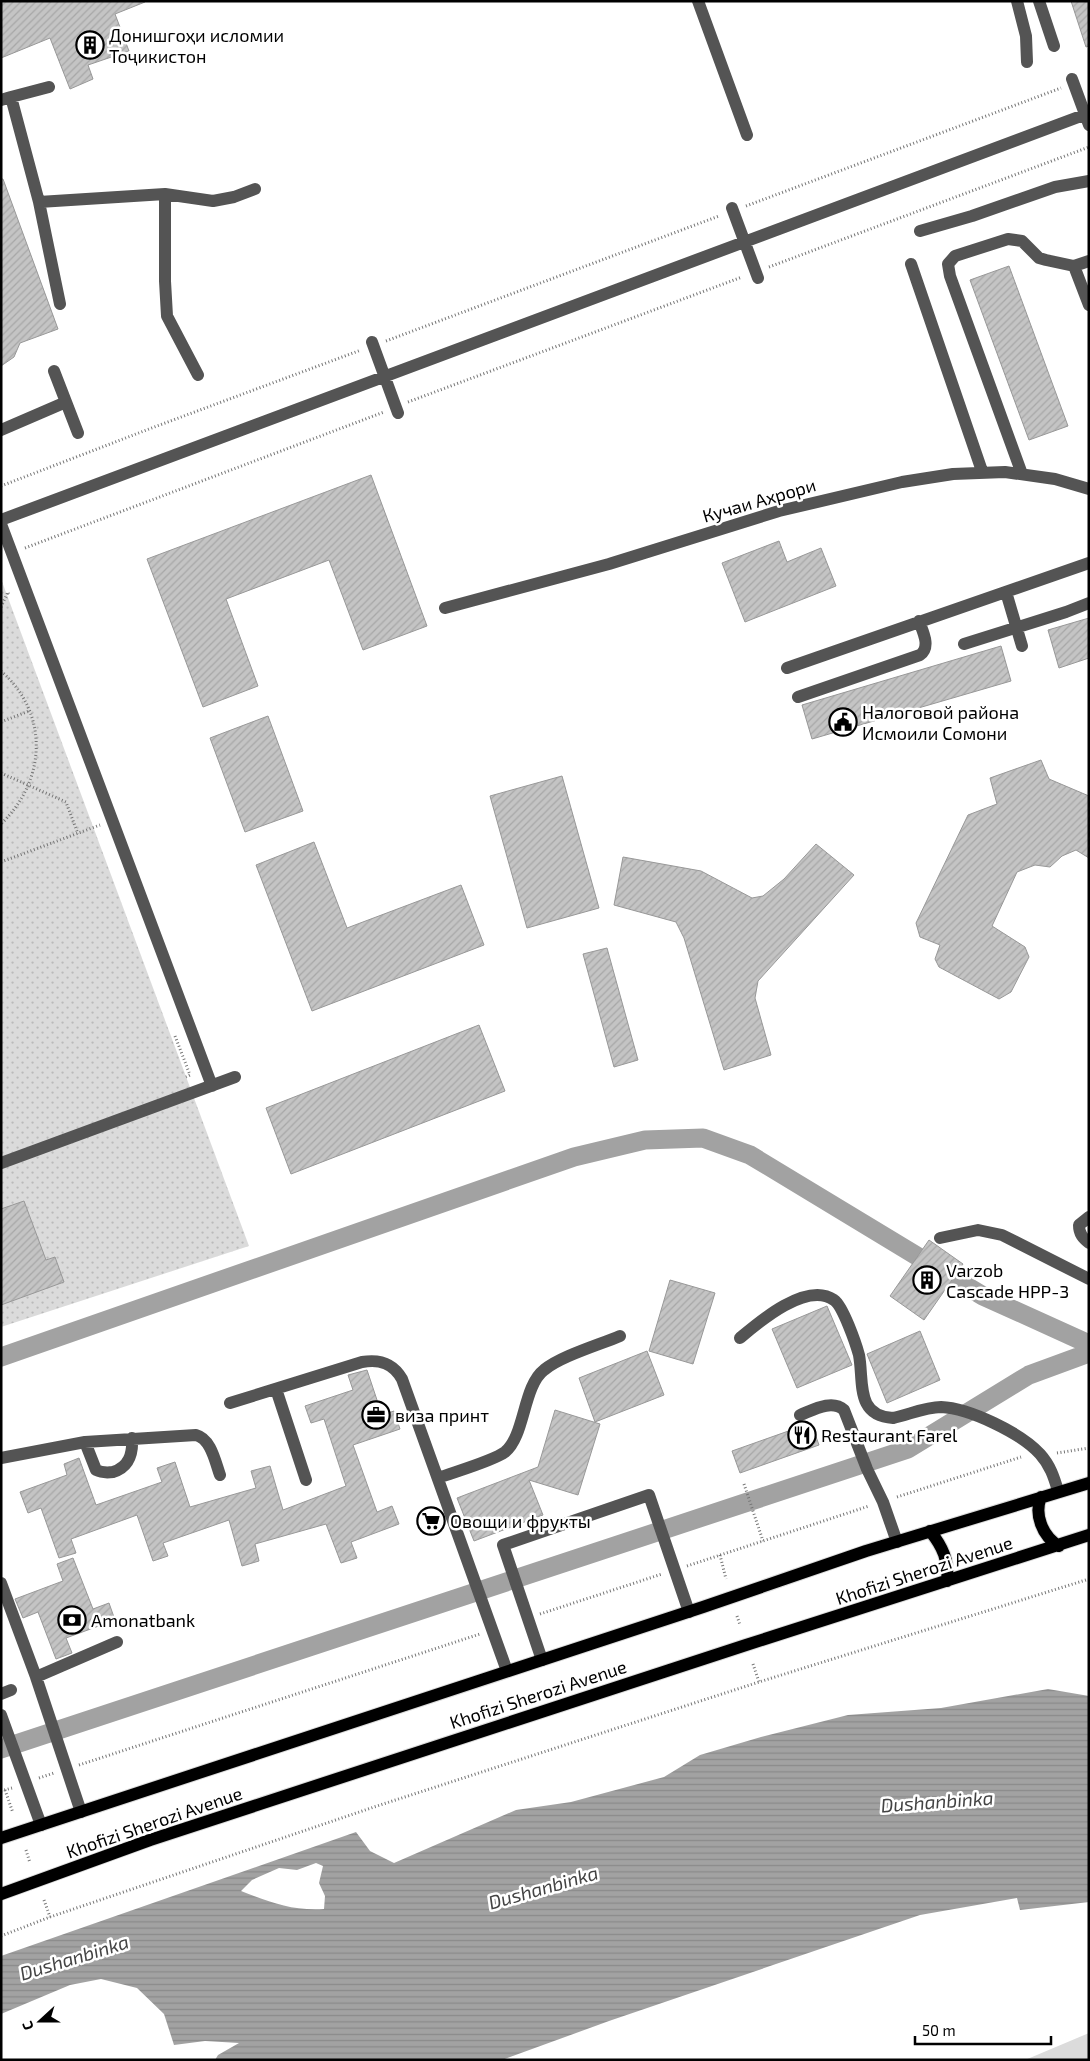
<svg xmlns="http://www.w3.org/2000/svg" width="1090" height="2061" font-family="'Exo 2',sans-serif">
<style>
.park{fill:url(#park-dots)}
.garden{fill:#dbdbdb}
.water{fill:url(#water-rules);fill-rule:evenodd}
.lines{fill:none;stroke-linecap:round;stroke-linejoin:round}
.canal{stroke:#a2a2a2;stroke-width:19}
.building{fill:url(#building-hatch);stroke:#989898}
.major-casing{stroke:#dbdbdb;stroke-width:14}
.path{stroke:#767676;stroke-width:3;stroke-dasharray:1 2.5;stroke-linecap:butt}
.minor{stroke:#545454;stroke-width:12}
.major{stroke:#000;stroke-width:12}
.labels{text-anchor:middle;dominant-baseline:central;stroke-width:5;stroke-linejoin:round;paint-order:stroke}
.poi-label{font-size:18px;fill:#000;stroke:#fff;text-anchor:start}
.street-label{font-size:18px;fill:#000;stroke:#fff}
.water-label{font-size:19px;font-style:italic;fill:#434343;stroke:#fff}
</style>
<defs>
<pattern id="park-dots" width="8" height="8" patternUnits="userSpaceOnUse" patternTransform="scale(1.25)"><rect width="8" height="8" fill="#dbdbdb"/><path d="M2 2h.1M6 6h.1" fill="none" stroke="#bababa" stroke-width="1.8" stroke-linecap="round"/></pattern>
<pattern id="water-rules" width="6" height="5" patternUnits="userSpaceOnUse" patternTransform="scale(1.25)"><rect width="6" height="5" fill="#a2a2a2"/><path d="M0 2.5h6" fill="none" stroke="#8a8a8a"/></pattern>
<pattern id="building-hatch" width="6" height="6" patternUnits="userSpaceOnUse" patternTransform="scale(1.25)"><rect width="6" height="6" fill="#c4c4c4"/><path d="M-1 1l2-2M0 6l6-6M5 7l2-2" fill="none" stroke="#a7a7a7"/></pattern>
</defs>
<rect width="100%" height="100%" fill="#fff"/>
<path class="park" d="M1 579 249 1246 1 1327Z"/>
<path class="garden" d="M1089 2033V2060H1025Z"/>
<path class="water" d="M1048 1689 1089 1696V1902L1020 1910 1017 1898 920 1915 609 2021 502 2060H215L218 2055 239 2043 205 2041 174 2045 164 2014 137 1988 101 1979 70 1985 1 2014V1956L356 1832 370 1851 394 1863 516 1810 571 1802 664 1777 700 1755 761 1737 848 1715 941 1708ZM316 1863 323 1866 319 1883 325 1896 324 1909C292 1911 270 1902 241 1891L252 1880 279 1868 297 1870Z"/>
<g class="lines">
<path class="canal" d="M1 1357 574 1157 645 1140 703 1138 750 1155 983 1296 1089 1344
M1 1749 908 1449 1029 1375 1089 1353"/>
</g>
<path class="building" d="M1 1H145V2L115 14 129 51 88 65 93 79 70 89 50 38 1 58Z
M1071 1H1089V46L1086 47Z
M1 179H3L58 329 20 343 14 357 1 366Z
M1009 266 1068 426 1029 440 970 280Z
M371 475 427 626 363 650 329 560 226 599 258 686 203 707 147 559Z
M779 541 787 562 821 548 836 586 745 622 722 563Z
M1089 618V658L1059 668 1048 630Z
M1001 646 1011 681 812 739 802 705Z
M268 716 303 811 245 832 210 738Z
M1041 760 1049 779 1089 796V858L1076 850 1062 856 1050 867 1035 865 1017 872 992 926 1025 947 1029 957 1011 992 999 999 939 967 935 959 940 945 920 937 916 923 968 815 997 804 990 778Z
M562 776 599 908 527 928 490 796Z
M314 842 347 928 461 885 484 945 312 1011 256 865Z
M816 844 854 875 758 981 755 998 771 1055 724 1070 684 938 676 922 614 905 623 857 701 871 752 898 763 896 784 879Z
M607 948 638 1060 614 1067 583 954Z
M479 1025 505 1091 291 1174 266 1108Z
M24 1201 46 1260 55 1257 64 1282 1 1305V1209Z
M929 1240 963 1264 924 1320 890 1296Z
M670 1280 715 1293 693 1364 649 1351Z
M827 1306 852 1365 797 1388 772 1329Z
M920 1331 940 1380 887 1403 867 1354Z
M647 1351 664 1395 595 1422 579 1378Z
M367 1370 382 1415 394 1411 400 1429 353 1445 377 1512 392 1506 399 1524 351 1542 357 1558 341 1563 326 1524 255 1544 259 1561 242 1566 229 1520 163 1543 168 1556 153 1561 137 1515 71 1539 76 1553 59 1558 41 1508 28 1513 20 1492 67 1475 64 1464 79 1458 96 1505 162 1482 157 1468 175 1462 190 1507 256 1488 251 1471 270 1466 283 1510 346 1486 324 1419 311 1423 305 1406 353 1390 348 1375Z
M555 1410 600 1424 578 1495 529 1480 543 1515 474 1541 457 1498 538 1467Z
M811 1423 819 1445 740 1473 732 1451Z
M73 1558 93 1609 109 1603 115 1620 66 1638 72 1653 56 1659 38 1612 23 1618 15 1599 63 1581 57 1564Z"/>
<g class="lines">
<g class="major-casing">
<path id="major" d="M1041 1497C1034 1514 1042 1536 1059 1546
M930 1531C943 1547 949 1561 947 1581
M1 1838 703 1607 866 1551 1089 1483
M1 1894 150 1840 746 1645 1089 1535"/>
</g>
<path class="path" d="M746 206 1061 88
M769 267 1089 147
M386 341 719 216
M408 402 742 277
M1 486 149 429 361 350
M25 548 384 412
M1 607 8 592 9 595
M1 671C50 714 46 781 1 824
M1 722 29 711
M1 773 66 802 78 834
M1 862 100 825
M175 1036 190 1075 186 1077
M1057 1453 1089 1448
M744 1484 763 1541
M897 1497 1021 1457
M720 1555 726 1579
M687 1566 869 1506
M540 1614 662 1574
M737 1616 740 1625
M753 1664 759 1682
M79 1765 480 1634
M39 1778 54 1773
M5 1790 13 1813
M1 1791 12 1788
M26 1850 30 1863
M44 1900 50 1917
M1 1936 50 1917 374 1807 759 1682 1089 1579"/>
<path class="minor" d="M698 1 747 135
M1017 1 1026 36 1027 62
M1039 1 1054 46
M1072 79 1089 125
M11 97 49 87
M1 100 11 97 39 202 165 194 213 201 234 197 255 189
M165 194V281L167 316 198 375
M39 202 60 304
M732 208 758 278
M920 231 972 216 1055 187 1089 181
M911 264 982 471
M1074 266 1089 305
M372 342 398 413
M54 371 66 402
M1 430 66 402 78 433
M1022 474 950 276 948 264 955 256 1008 239 1022 241 1039 258 1046 260 1074 266 1089 261
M1 520 1089 113
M1 524 212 1086
M1006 592 1022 646
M445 608 609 564 779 511 902 482 953 474 1005 472 1055 479 1089 489
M964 644 1066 612 1089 603
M787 668 1089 563
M798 697 920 655C931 647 923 632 919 621
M1 1163 235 1077
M1089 1217 1079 1225C1079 1234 1083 1238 1089 1243
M940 1238 978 1230 1002 1235 1089 1279
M740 1338C760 1321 807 1281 834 1300 843 1306 856 1344 859 1355 864 1381 855 1416 893 1418 908 1415 925 1407 941 1407 969 1408 1021 1433 1040 1454 1050 1465 1054 1477 1058 1491
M276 1389 306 1480
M230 1403 362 1362C380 1359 393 1363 402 1379L507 1671
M800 1415C813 1410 832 1399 844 1410L867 1469 883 1502 897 1542
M85 1442 96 1470C102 1473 106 1473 113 1472 129 1467 133 1454 132 1438
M1 1458 85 1442 196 1435C211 1439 215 1461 220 1475
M438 1478C454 1472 493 1461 505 1452 525 1436 523 1386 544 1370 561 1356 599 1345 620 1336
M1 1583 36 1677 81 1812
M542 1660 503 1545 649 1495 689 1612
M36 1677 117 1642
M1 1694 11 1690
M1 1715 41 1825"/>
<use href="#major" class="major"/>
</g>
<defs>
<g id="building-ring" transform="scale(1.4375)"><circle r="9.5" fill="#fff" stroke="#000" stroke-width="1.5"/><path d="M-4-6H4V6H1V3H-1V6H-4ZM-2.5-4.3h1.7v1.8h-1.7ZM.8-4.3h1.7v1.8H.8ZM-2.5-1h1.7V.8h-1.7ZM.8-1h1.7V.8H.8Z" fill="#000"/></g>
<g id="civic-ring" transform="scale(1.4375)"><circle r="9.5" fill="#fff" stroke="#000" stroke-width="1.5"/><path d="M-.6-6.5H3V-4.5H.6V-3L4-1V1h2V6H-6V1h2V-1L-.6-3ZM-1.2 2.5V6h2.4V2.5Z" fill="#000"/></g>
<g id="office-ring" transform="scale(1.4375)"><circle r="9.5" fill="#fff" stroke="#000" stroke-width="1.5"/><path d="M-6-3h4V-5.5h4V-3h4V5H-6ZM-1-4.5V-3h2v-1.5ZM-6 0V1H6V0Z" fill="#000"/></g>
<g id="restaurant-ring" transform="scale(1.4375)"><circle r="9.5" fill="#fff" stroke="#000" stroke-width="1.5"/><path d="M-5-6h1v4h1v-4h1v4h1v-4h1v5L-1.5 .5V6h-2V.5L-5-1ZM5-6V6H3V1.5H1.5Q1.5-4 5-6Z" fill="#000"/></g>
<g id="supermarket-ring" transform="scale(1.4375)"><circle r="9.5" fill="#fff" stroke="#000" stroke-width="1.5"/><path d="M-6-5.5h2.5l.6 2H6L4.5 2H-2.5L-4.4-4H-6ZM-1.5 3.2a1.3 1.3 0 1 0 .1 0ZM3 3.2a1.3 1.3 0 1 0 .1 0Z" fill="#000"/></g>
<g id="bank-ring" transform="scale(1.4375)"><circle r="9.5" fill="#fff" stroke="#000" stroke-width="1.5"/><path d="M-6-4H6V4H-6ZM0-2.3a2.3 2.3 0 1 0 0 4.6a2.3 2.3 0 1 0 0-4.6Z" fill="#000"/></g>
</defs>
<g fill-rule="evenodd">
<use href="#building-ring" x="90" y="45"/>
<use href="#civic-ring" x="843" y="722"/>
<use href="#building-ring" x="927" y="1280"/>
<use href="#office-ring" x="376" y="1415"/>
<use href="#restaurant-ring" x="802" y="1435"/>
<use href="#supermarket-ring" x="431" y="1521"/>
<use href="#bank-ring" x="72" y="1620"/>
</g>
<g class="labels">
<g class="poi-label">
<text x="109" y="35">Донишгоҳи исломии<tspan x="109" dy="21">Тоҷикистон</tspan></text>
<text x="862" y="712">Налоговой района<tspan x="862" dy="21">Исмоили Сомони</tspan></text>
<text x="946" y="1270">Varzob<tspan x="946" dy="21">Cascade HPP-3</tspan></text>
<text x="395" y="1415">виза принт</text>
<text x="821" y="1435">Restaurant Farel</text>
<text x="450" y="1521">Овощи и фрукты</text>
<text x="91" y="1620">Amonatbank</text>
</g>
<g class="street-label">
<text transform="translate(759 500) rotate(-16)">Кучаи Ахрори</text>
<text transform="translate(924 1570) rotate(-18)">Khofizi Sherozi Avenue</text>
<text transform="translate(538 1694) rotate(-18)">Khofizi Sherozi Avenue</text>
<text transform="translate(154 1822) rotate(-19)">Khofizi Sherozi Avenue</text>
</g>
<g class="water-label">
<text transform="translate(937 1801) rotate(-4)">Dushanbinka</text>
<text transform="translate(543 1887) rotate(-16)">Dushanbinka</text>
<text transform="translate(74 1957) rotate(-17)">Dushanbinka</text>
</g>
</g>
<rect width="1090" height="2061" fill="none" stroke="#000000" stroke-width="5"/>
<g transform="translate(40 2021) rotate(249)" stroke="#ffffff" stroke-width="4" paint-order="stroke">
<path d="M0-4L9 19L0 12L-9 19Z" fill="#000000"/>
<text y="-8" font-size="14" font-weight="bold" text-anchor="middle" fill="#000000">С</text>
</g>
<path d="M915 2036v8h136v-8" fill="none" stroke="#000000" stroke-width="2.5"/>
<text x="922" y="2036" font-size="15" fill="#000000" stroke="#ffffff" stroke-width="4" paint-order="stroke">50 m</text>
</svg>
